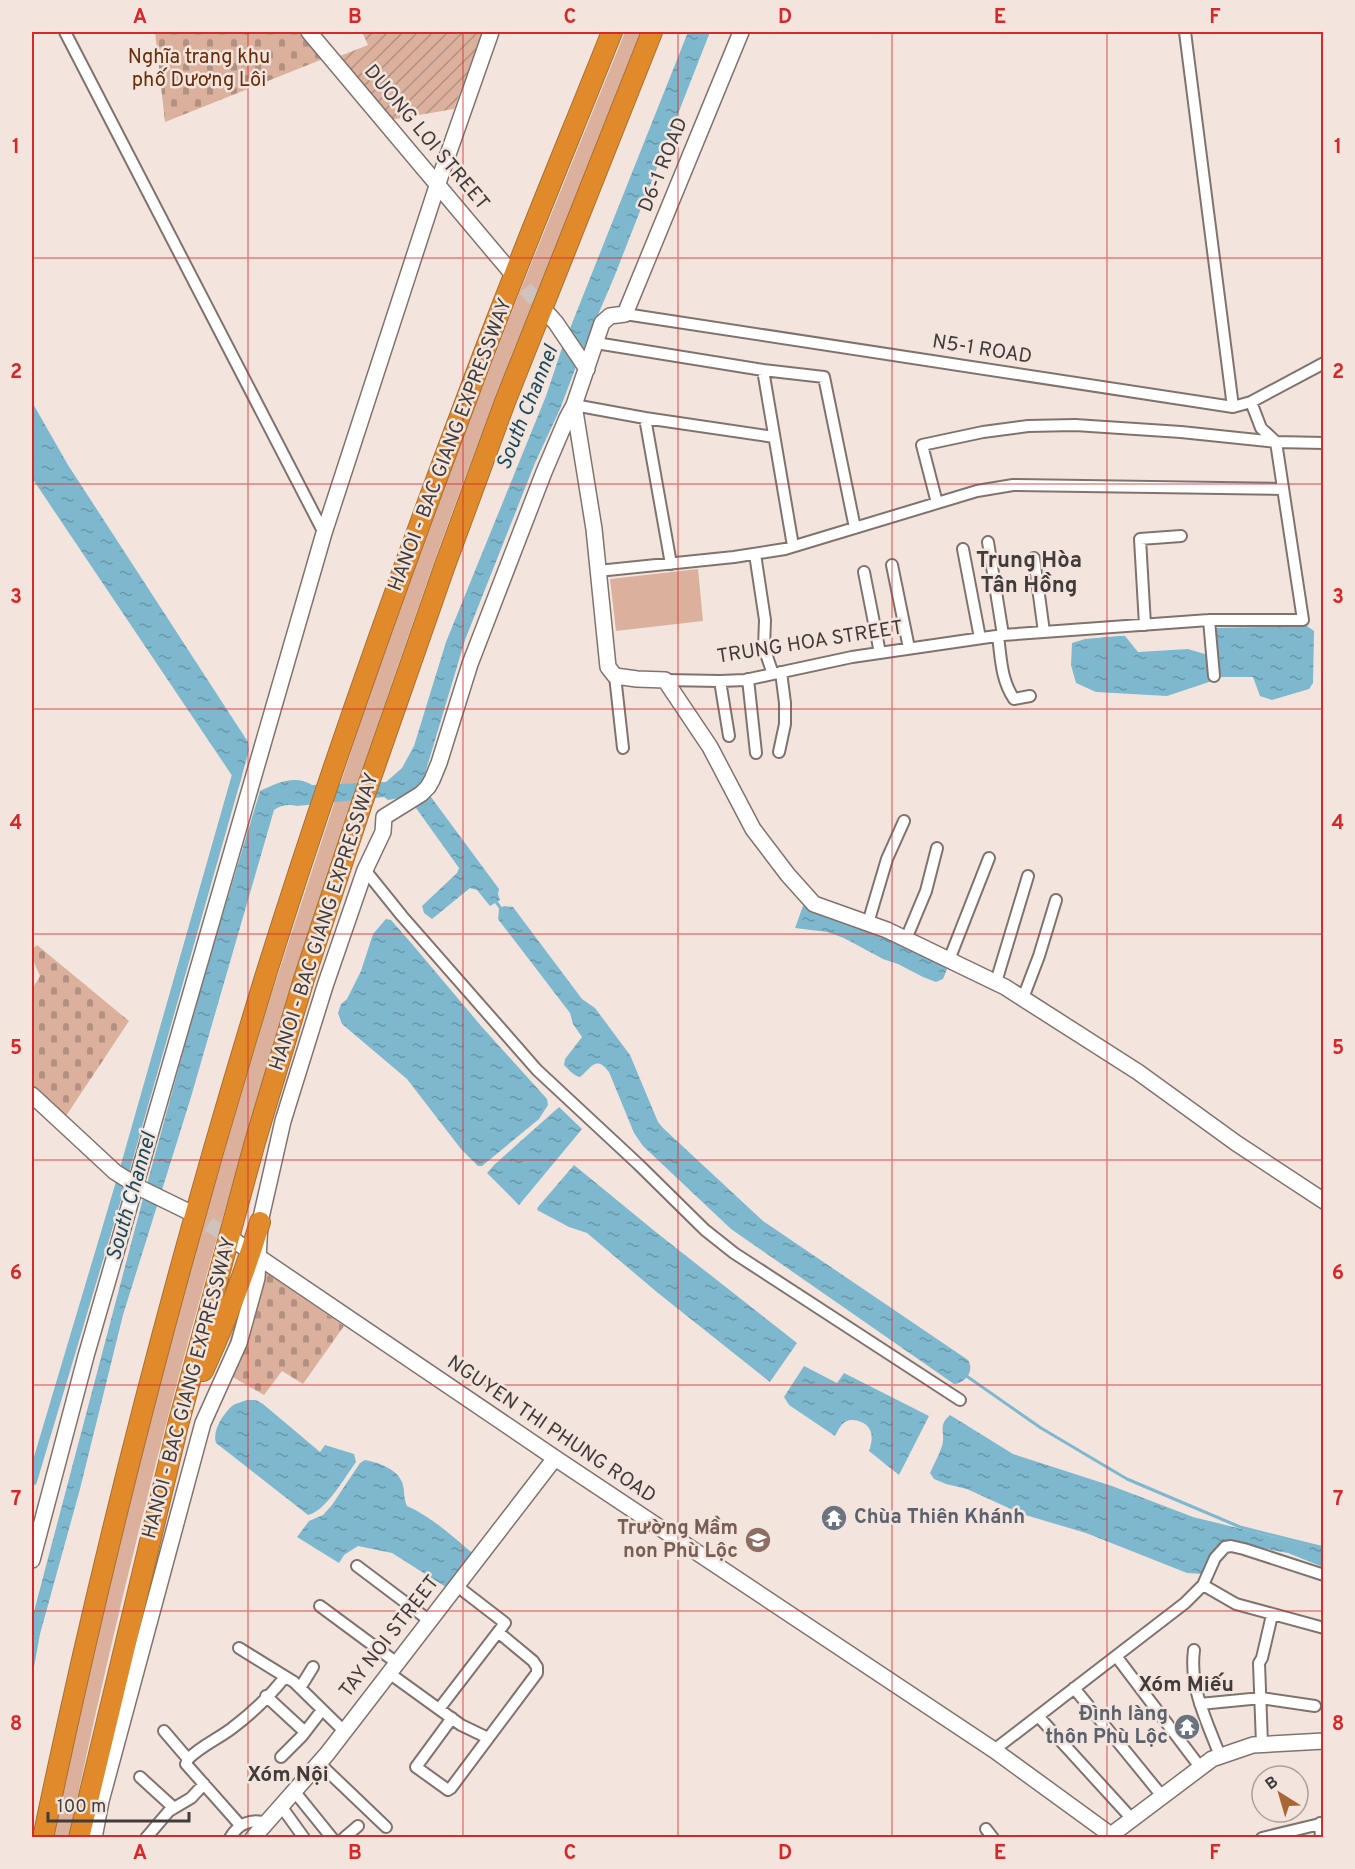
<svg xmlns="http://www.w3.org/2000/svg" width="1355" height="1869" font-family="Overpass,sans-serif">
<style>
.green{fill:#dbb19e}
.cemetery{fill:url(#cemetery-stones)}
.garden{fill:url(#garden-furrows)}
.water{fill:url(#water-ripples)}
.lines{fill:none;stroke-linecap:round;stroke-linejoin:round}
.stream{stroke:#7eb8ce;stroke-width:3}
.canal{stroke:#7eb8ce;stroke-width:10}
.secondary-tunnel{stroke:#cfc3bd;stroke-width:15;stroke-dasharray:15 8;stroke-linecap:butt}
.street-casing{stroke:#80736e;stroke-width:14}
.secondary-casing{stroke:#80736e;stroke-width:18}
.highway-casing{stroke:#a96f30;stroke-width:22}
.street{stroke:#fff;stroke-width:10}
.secondary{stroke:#fff;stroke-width:15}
.highway{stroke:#e18a2b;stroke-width:20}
.grid{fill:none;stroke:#d62828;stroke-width:1.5;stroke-opacity:0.55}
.labels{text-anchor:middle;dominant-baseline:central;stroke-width:5;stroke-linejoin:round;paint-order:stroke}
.park-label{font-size:20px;fill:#692d09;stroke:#f3e5de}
.street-label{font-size:20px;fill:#413c39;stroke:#f3e5de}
.worship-label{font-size:20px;font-weight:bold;fill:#5b616d;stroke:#f3e5de;text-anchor:start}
.education-label{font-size:20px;font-weight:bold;fill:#785e54;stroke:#f3e5de;text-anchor:end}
.water-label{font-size:21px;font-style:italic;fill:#194a5b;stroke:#f3e5de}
.neighbourhood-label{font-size:21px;font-weight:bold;fill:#413c39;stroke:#f3e5de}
.quarter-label{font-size:22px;font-weight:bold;fill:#413c39;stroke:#f3e5de}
.neatline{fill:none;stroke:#d62828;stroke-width:2}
.grid-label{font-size:20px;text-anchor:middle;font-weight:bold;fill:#d62828}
</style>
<defs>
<pattern id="cemetery-stones" width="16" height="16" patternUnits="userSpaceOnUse" patternTransform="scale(1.5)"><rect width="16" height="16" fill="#dbb19e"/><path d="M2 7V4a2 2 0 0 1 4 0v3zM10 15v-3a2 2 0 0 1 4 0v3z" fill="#b39182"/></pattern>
<pattern id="garden-furrows" width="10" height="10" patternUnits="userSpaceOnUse" patternTransform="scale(1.5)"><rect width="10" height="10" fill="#dbb19e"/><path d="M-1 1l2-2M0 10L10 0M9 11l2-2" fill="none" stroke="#b39182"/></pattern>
<pattern id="water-ripples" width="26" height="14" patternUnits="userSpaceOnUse" patternTransform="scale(1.5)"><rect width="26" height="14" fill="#7eb8ce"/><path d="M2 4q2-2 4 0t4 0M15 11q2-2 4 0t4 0" fill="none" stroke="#6997a8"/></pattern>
</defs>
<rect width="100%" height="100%" fill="#f3e5de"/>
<path class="green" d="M625 32H642C569 218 490 402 424 591 280 1000 157 1413 69 1837L52 1838 111 1575 160 1380 215 1184 264 1017 367 703 443 490 510 316Z
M698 569 703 621 616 631 610 579Z"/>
<path class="cemetery" d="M155 32H299L323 59 165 122Z
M37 945 129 1021 66 1116 32 1085V989L40 976 32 958V950Z
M249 1261 344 1326 303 1384 282 1371 264 1395 222 1371Z"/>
<path class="garden" d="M362 32H482L454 109 390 120 340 56 368 45Z"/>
<path class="water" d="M688 32H710L615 275 577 364 560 409 535 463 465 640 424 777 418 787 431 797 499 889 498 894 500 900 490 906 477 890 470 888 432 919 424 913 422 906 457 873 459 868 416 808V805L404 797 388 800 384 797 297 806C288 804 281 805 274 810L191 1097 123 1315 80 1489 40 1634 32 1678V1619L141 1206 200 990 260 791C276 783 296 774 312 785L386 782 402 768 414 746 446 642 546 396 561 351Z
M32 402 68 465 248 742 249 750 239 786 32 478Z
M1307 626 1314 631 1313 683 1309 689 1272 700 1260 696 1253 677H1219L1213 628Z
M1119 636H1125L1138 652 1188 649 1208 655 1213 682H1209L1167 696 1096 692 1076 683 1071 665 1072 643 1085 639Z
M504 906 513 907 582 999 595 1008 630 1055 658 1122 663 1128 763 1221 968 1360C975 1371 965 1383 954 1384L731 1229 643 1146 634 1133 609 1072C596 1055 592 1067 580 1077 574 1076 569 1070 564 1065L565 1059 582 1037 573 1024 570 1013 498 919 499 909Z
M803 906 945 960 947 969 943 979 936 982 923 977 898 964 883 959 844 938 827 932 795 928Z
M386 919 391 920 412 944 482 1027 547 1099 548 1105 539 1119 482 1166H478L461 1149 407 1079 342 1024 338 1013 341 1004 347 999 361 971 373 934Z
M559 1107 582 1129 519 1205 487 1173 495 1164Z
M574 1165 657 1233 797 1343 770 1382 658 1293 587 1233 569 1227 537 1210 538 1207Z
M804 1366 837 1383 844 1373 929 1416 899 1475 869 1451C873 1440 874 1427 861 1422 857 1420 851 1419 847 1421 841 1423 838 1431 835 1436L789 1405 784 1397Z
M247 1400H256L263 1404 320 1452 325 1445 354 1454 356 1462C345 1477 326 1511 308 1515L216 1443C212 1431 223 1414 232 1406 236 1403 242 1402 247 1400Z
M950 1415 1013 1454 1112 1486 1193 1517 1323 1549V1567L1288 1553 1244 1545 1236 1541 1229 1543 1203 1574 1187 1573 1086 1533 1022 1514 967 1489 946 1484 934 1479 930 1473C934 1464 939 1455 942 1446 946 1433 937 1426 950 1415Z
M365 1460C377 1462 397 1469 402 1482 405 1489 403 1497 407 1506 434 1518 454 1538 476 1556L449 1589 392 1553 358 1546 344 1555 339 1563 297 1537 309 1521 323 1515 332 1505 360 1463Z"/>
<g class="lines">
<path class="stream" d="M494 899 502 910
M965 1375 1041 1428 1127 1479 1240 1527 1324 1548"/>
<path class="canal" d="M32 1481 122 1179 237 775 236 766"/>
<path class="secondary-tunnel" d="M510 271 548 314
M189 1212 232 1239"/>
<g class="street-casing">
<path id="street" d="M65 32 324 533
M1185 32C1202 157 1216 282 1233 407
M625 314 1233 407 1251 402 1324 363
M596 343 763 370 824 377 855 528
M763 370 793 546
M574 405 645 418 774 437
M645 418 671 564
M937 503 922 445 983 432 1028 426 1075 425 1181 432 1276 442 1324 443
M988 542 1003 635
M963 549 980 638
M755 554 765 620 764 648 773 674
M1034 558 1044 632
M892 565 909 648
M598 571 734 557 785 549 977 491 1013 485 1282 489
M864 572 880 653
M1209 620 1214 676
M1145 625 1140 539 1181 536
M998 636C1001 658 1001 680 1014 699L1030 696
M615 676 623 748
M748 679 756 753
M665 680 720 681 745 680 852 657 1003 635 1209 620H1303L1276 442 1261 428 1251 402
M720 681 729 736
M779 752 785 724V703L781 672
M365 870 402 916 537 1070 638 1164 705 1230 734 1253 960 1400
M868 923 887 859 904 821
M906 939 926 891 937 848
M949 960 989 858
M996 982 1028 876
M1023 998 1039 956 1056 900
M357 1566 430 1621
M1203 1585 1236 1604 1324 1628
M320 1606 397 1663
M239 1648 294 1682 344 1731
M1194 1650C1189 1688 1207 1721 1220 1756
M1116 1656 1200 1767
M389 1673 461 1725 488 1738
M300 1688 313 1667
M1074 1688 1162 1796
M266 1696 305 1732
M1200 1704 1261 1698 1315 1706
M439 1709 505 1623 457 1586
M1038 1716 1132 1819
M452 1718 416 1767 448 1790 451 1788 537 1673V1667L533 1661 498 1632
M164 1731 188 1759 186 1764 240 1825
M1262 1744 1259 1663 1262 1658 1272 1615
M994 1750 1185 1603 1203 1585 1215 1558 1225 1547 1231 1546 1244 1549 1324 1575
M281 1757 302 1736 322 1710
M188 1759C201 1746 216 1740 231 1729 251 1714 270 1696 285 1677
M319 1763 386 1827
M140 1777 174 1808
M294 1791 332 1838
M281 1806 304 1838
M1320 1823 1321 1838
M986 1829 993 1838
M146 1838 169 1811 191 1798 204 1784
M230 1838C238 1824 251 1818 266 1823
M344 1838 358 1826
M1262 1838 1324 1823"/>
</g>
<g class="secondary-casing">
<path id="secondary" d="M309 32 510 271
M741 32 625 314 610 316 602 323 574 405 594 529 608 667 615 676 637 679 665 680 710 747 753 829 788 875 814 904 887 930 1005 987 1138 1072 1236 1143 1324 1201
M548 314 556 323 587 369
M32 1095 115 1172 142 1189 189 1212
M232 1239 555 1458 994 1750 1115 1838
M32 1560 86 1356 324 533 438 183 491 32
M94 1838 101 1801 203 1423 239 1343 257 1278 260 1222 283 1121 325 986 365 870 383 832 384 817 421 794 428 787 432 780 439 763 470 664 544 472 567 418 574 405
M253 1838 327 1754 555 1458
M1107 1838 1212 1759 1253 1745 1324 1741"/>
</g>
<g class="highway-casing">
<path id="highway" d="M203 1371C225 1323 245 1273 260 1222
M43 1838C104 1546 179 1256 267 971 328 777 396 585 468 395 513 273 564 152 612 32
M79 1838 178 1425 255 1142 304 979 362 803 444 568 505 402 652 32"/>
</g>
<use href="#street" class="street"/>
<use href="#secondary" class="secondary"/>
<use href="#highway" class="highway"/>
</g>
<path class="grid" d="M248 32V1838M463 32V1838M678 32V1838M892 32V1838M1107 32V1838M32 258H1324M32 484H1324M32 709H1324M32 934H1324M32 1160H1324M32 1385H1324M32 1611H1324"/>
<defs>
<g id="temple-disc" transform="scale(1.35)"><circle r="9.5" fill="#6b7280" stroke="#f3e5de"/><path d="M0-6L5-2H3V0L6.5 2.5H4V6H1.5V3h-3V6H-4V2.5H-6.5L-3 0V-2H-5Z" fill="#fff"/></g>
<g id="school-disc" transform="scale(1.35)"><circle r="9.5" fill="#8d6e63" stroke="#f3e5de"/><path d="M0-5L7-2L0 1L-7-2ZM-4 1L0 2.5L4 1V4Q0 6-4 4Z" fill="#fff"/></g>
</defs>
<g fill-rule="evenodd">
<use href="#temple-disc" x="834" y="1518"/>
<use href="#school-disc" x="758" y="1540"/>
<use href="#temple-disc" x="1187" y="1727"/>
</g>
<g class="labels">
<g class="park-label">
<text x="199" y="58">Nghĩa trang khu<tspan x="199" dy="23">phố Dương Lôi</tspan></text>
</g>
<g class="street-label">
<text transform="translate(426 138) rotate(50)">DUONG LOI STREET</text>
<text transform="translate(664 165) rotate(-68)">D6-1 ROAD</text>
<text transform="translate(982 350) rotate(9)">N5-1 ROAD</text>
<text transform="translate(451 445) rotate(-69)">HANOI - BAC GIANG EXPRESSWAY</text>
<text transform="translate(810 643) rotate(-9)">TRUNG HOA STREET</text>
<text transform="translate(325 922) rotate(-72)">HANOI - BAC GIANG EXPRESSWAY</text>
<text transform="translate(190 1388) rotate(-75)">HANOI - BAC GIANG EXPRESSWAY</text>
<text transform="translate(551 1430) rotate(34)">NGUYEN THI PHUNG ROAD</text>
<text transform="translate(390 1637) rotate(-52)">TAY NOI STREET</text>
</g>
<g class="worship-label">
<text x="854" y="1518">Chùa Thiên Khánh</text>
<text x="1168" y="1715" text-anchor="end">Đình làng<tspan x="1168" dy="23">thôn Phù Lộc</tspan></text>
</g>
<g class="education-label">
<text x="738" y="1529">Trường Mầm<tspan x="738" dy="23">non Phù Lộc</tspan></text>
</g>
<g class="water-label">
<text transform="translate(528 408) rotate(-68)">South Channel</text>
<text transform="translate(132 1197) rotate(-74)">South Channel</text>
</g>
<g class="neighbourhood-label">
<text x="1186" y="1685">Xóm Miếu</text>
<text x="288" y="1775">Xóm Nội</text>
</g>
<g class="quarter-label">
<text x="1029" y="561">Trung Hòa<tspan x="1029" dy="25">Tân Hồng</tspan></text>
</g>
</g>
<rect width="1355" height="1869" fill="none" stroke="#f3e5de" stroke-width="66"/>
<g transform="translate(1280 1794) rotate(323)"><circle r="28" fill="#f3e5de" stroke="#aca19c" stroke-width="1.5"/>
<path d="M0-4.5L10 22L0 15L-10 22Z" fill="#a96833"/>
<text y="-9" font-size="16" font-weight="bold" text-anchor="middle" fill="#413c39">B</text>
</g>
<path d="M48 1812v9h141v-9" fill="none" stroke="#413c39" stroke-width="3"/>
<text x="57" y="1812" font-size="18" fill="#413c39" stroke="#f3e5de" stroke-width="4.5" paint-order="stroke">100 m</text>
<rect x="33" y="33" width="1289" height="1803" class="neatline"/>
<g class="grid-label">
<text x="140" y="23">A</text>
<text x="355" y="23">B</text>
<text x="570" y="23">C</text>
<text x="785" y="23">D</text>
<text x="1000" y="23">E</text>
<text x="1215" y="23">F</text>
<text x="16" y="153">1</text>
<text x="1338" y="153">1</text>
<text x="16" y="378">2</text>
<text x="1338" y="378">2</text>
<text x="16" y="603">3</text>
<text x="1338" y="603">3</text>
<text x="16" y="829">4</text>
<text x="1338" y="829">4</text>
<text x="16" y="1054">5</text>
<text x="1338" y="1054">5</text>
<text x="16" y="1279">6</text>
<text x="1338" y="1279">6</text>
<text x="16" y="1505">7</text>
<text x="1338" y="1505">7</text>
<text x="16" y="1730">8</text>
<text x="1338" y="1730">8</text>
<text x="140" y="1859">A</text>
<text x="355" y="1859">B</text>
<text x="570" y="1859">C</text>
<text x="785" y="1859">D</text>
<text x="1000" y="1859">E</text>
<text x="1215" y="1859">F</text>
</g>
</svg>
